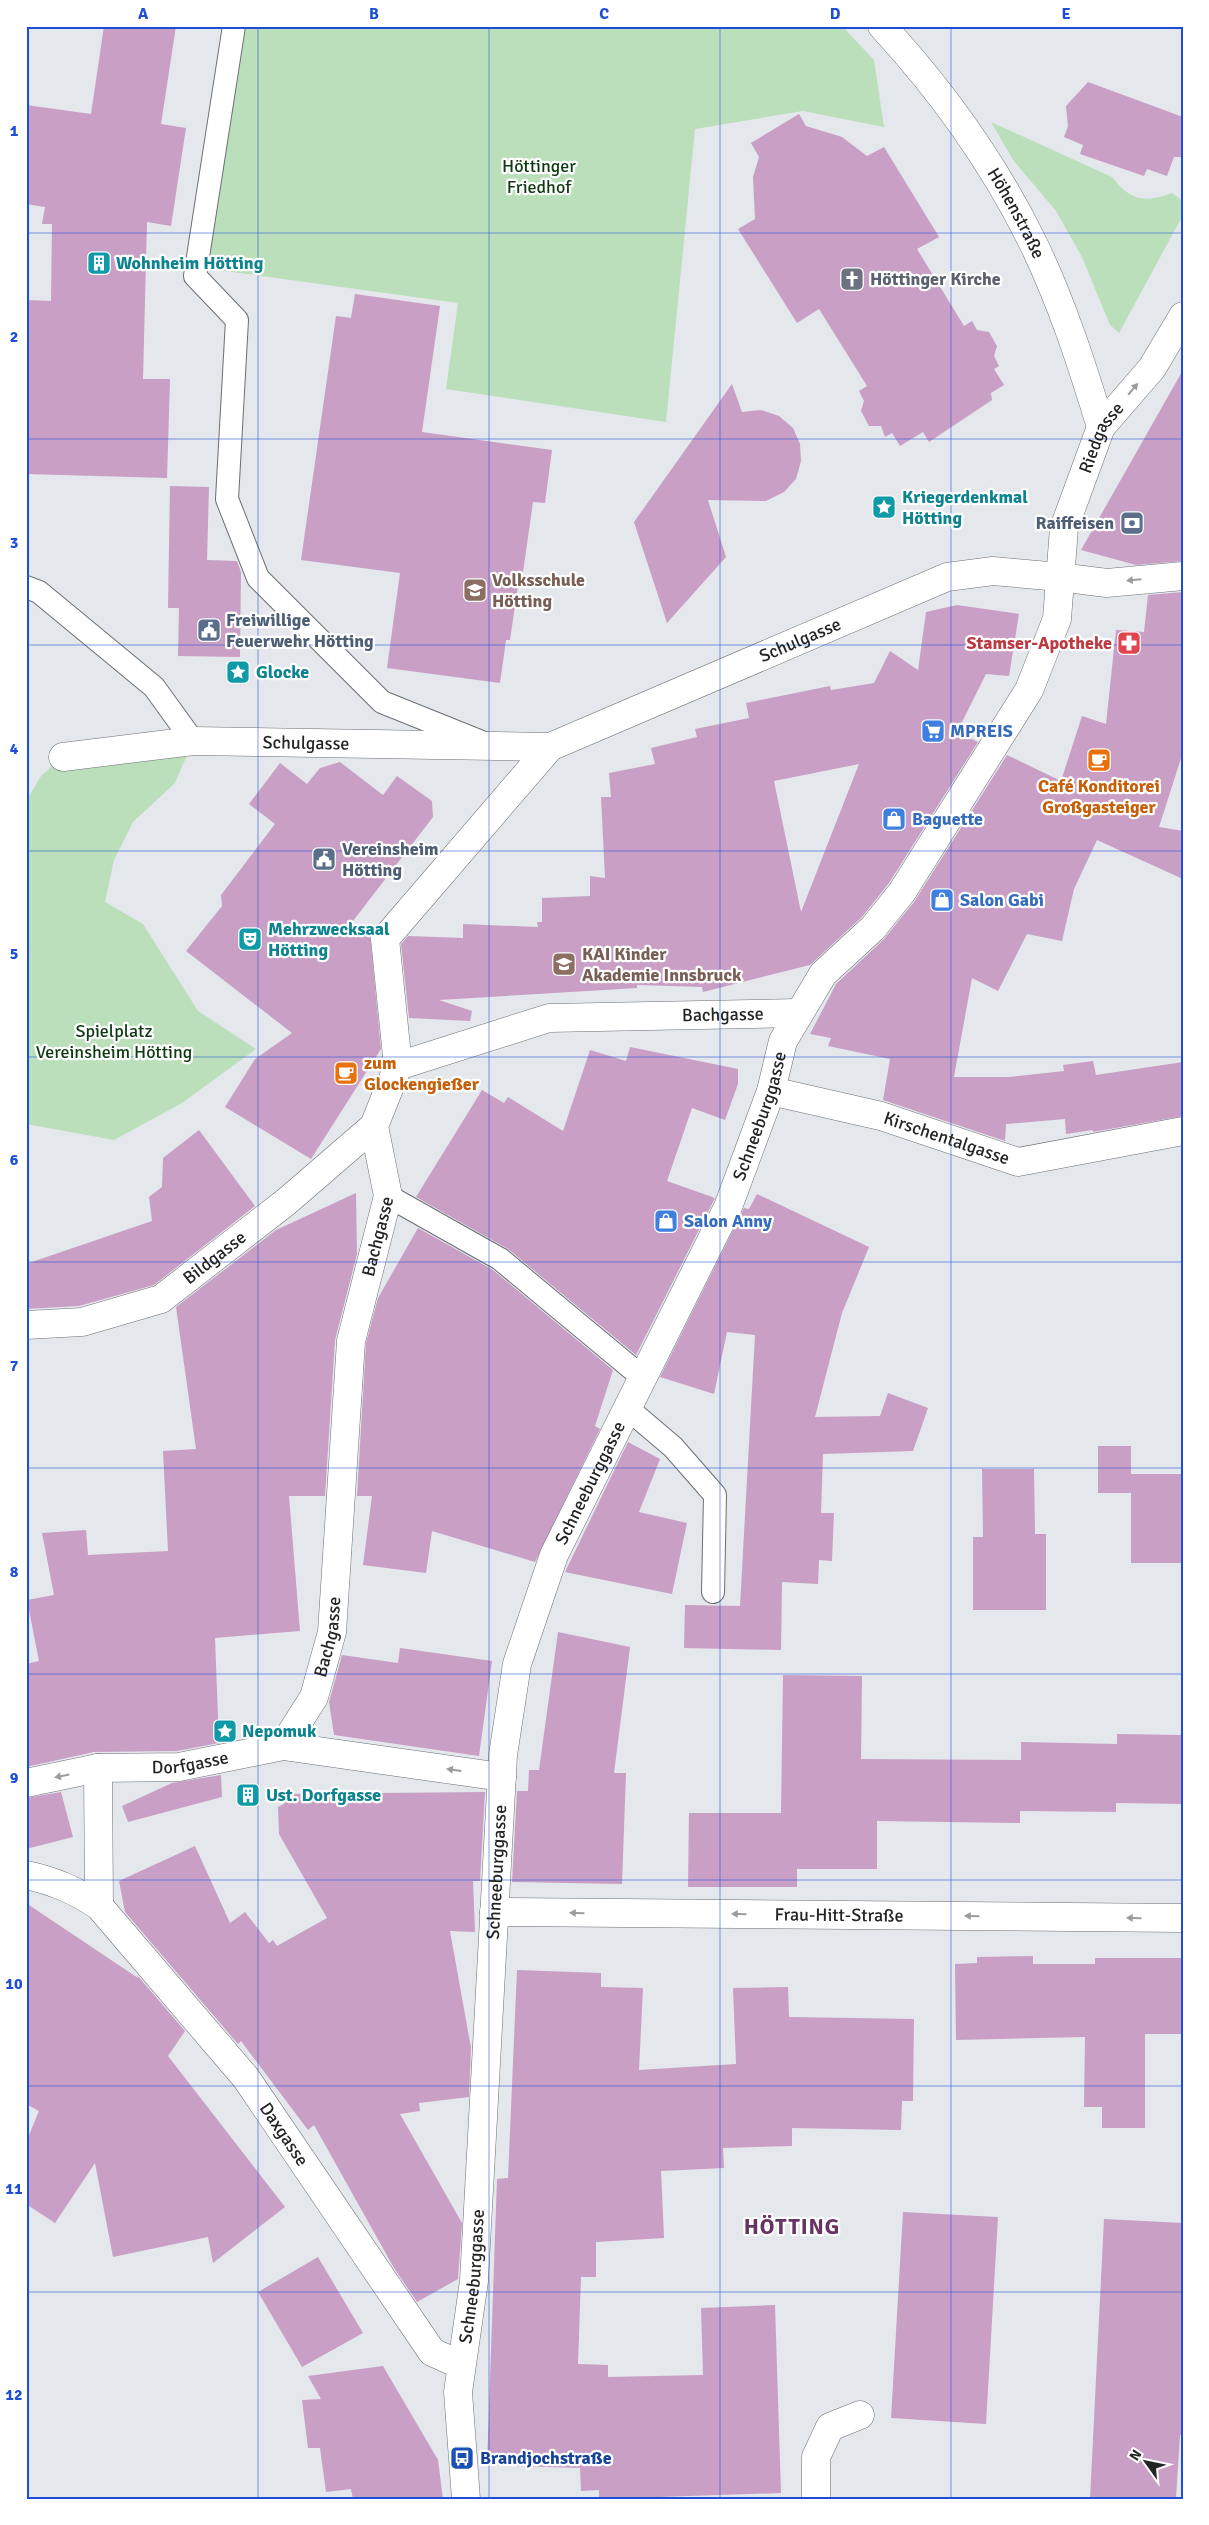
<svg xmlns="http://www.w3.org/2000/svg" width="1209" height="2525" font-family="Signika,sans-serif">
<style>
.green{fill:#bbdfbb}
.building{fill:#c99fc5;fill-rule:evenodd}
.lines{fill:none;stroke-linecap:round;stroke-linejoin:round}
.lane-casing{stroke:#6c6f73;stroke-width:24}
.street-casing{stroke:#6c6f73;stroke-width:29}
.secondary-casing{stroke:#6c6f73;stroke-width:29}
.lane{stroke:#fff;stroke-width:22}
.street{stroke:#fff;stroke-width:28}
.secondary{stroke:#fff;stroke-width:28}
.oneway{fill:#9c9c9d}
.grid{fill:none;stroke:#1d4ed8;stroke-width:1;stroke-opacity:0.55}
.labels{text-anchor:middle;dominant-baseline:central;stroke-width:4.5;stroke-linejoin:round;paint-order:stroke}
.park-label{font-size:18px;fill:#0e3911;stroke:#fff}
.street-label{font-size:18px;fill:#232425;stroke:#fff}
.culture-label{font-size:18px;font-weight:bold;fill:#0d838f;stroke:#fff;text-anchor:start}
.worship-label{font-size:18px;font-weight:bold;fill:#5b616d;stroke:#fff;text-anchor:start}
.service-label{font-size:18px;font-weight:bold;fill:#4e5e75;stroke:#fff;text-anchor:start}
.education-label{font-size:18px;font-weight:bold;fill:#785e54;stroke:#fff;text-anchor:start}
.health-label{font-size:18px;font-weight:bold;fill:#be3a42;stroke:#fff;text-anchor:end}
.shop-label{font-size:18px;font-weight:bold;fill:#366cbe;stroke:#fff;text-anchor:start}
.food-label{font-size:18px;font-weight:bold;fill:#c56008;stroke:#fff}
.transit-label{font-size:18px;font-weight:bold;fill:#164399;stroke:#fff;text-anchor:start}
.district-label{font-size:22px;font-weight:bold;letter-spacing:1px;fill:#673363;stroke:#fff}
.neatline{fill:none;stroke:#1d4ed8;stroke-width:2}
.grid-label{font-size:16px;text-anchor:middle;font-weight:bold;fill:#1d4ed8}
</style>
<rect width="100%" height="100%" fill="#e4e7ec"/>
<path class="green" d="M245 26H842L874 60 884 127 803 111 695 129 666 422 446 389 458 303 204 268Z
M991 122 1112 177C1130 201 1145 203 1172 193L1183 201V215L1119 333 1110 325 1082 257 1056 211 1013 160Z
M193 741 175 783 133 822 114 860 105 902 143 924 198 1011 256 1049 182 1103 114 1140 26 1124V801L41 776 63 757Z"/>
<path class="building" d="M104 26H176L161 124 186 128 171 226 147 222 143 379H170L167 478 26 474V300L51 301 52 224H42L45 207 26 204V105L91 114Z
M1088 82 1183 117V157H1174L1167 176 1147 169 1144 176 1080 154 1083 145 1064 137 1068 126 1066 106Z
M799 114 806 126 842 137 867 156 884 147 939 237 917 249 964 326 972 321 977 330 989 332 997 346 994 356 999 366 994 369 1004 385 991 393 992 400 929 442 923 432 900 446 892 433 885 437 881 426H869L861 411 864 401 859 391 867 386 819 309 797 323 738 229 755 219 753 177 759 157 751 143Z
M355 294 440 306 422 432 552 450 545 503 533 502 523 572H520L510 640H506L500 683 387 668 400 573 301 560 336 316 351 318Z
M1183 370V561L1136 565 1081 550Z
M732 384 742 412 761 410 779 416 793 428 800 444 801 461 796 479 784 492 766 501 708 500 726 557 667 623 634 522Z
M170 486 209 487 207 560 237 561 241 572 240 657 178 656 179 608H168Z
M1183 592V752L1159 827 1183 831V879L1097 840 1074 889 1062 941 1027 934 998 991 972 978 954 1077H1009L1064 1071 1063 1065 1093 1061 1096 1075 1183 1062V1116L1093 1132V1130L1066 1134 1065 1119 1006 1124 1005 1141 883 1100 890 1059 828 1046 831 1038 810 1034 836 984 884 939 914 902 1007 755 1061 781 1082 716 1106 724 1116 630 1144 632 1148 595Z
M957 605 1019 614 1009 676 986 674 957 732 978 742 889 883 862 917 810 965 703 992 702 987 637 985V988L439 1000 472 1011 470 1021 409 1018 401 944 408 936 463 938V924L538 927 537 922H542V898L590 896V876L605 878 601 797H611L609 773 655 764 651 748 697 737 695 729 749 718 746 703 830 686 831 690 874 683 890 651 918 670 926 612ZM859 764 801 912 774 781Z
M340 762 383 795 397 776 432 801 433 817 343 934 370 935 381 1049 311 1159 225 1107 255 1059 292 1033 186 951 222 906 221 895 275 824 249 804 280 763 307 784 320 768Z
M630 1047 738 1069V1084L725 1120 692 1108 667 1181 715 1198 636 1355 508 1249 416 1197 482 1090 504 1103 508 1097 563 1131 590 1050 626 1061Z
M199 1130 255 1206 154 1285 79 1306 26 1309V1264L152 1221 149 1197 162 1187 163 1158Z
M356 1193 357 1254 335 1340 325 1496H289L300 1631 215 1638 219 1743 177 1751 94 1752 26 1767V1664L39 1661 27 1600 54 1595 42 1533 86 1530 88 1555 168 1551 163 1451 196 1449 176 1307 276 1230Z
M757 1194 869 1247 842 1313 815 1417 880 1416 888 1393 928 1408 913 1451 823 1454 821 1513H834L832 1561 819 1560 818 1584 782 1582 781 1650 684 1648 685 1605 740 1606 755 1335 727 1332 714 1394 660 1377 744 1208 749 1209Z
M418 1228 493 1270 613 1370 595 1426 600 1429 535 1562 432 1531 426 1573 363 1565 372 1496H357L366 1343 378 1298Z
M628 1442 660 1459 639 1512 687 1523 672 1594 565 1572Z
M1098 1446H1131V1474H1183V1563H1131V1493H1098Z
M982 1469H1034L1035 1534H1046V1610H973V1537H983Z
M558 1632 630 1647 614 1773H626L622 1884 512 1882 517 1791H528L529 1770H539Z
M400 1648 492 1661 479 1756 334 1735 329 1702 342 1655 398 1663Z
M783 1675 862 1676 861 1759 1021 1760V1742L1117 1744V1734L1183 1735V1804L1116 1803V1812L1020 1811V1823L877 1821V1869H797V1887H688L689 1813H781Z
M221 1775 222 1797 128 1822 122 1806 172 1783Z
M61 1792 73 1837 26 1849V1798Z
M485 1792 480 1881H473L475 1932 450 1931 471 2048 469 2097 419 2103 420 2111 400 2114 462 2223 458 2279 417 2302 394 2268 314 2125 308 2130 241 2041 238 2044 125 1912 119 1881 195 1846 230 1923 245 1912 269 1943 273 1940 277 1946 327 1918 279 1834 278 1807 284 1804 280 1794Z
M26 1903 138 1978 137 1975 185 2031 168 2056 285 2207 213 2263 208 2237 113 2257 95 2163 55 2223 26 2204V2142L39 2111 26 2104Z
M1033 1956V1964H1095V1958H1183V2034H1145V2128H1102V2107H1084L1085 2037 956 2040 955 1964 977 1963V1957Z
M517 1970 601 1973V1987L643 1988 639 2070 736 2064 733 1988 788 1987 789 2017 914 2019 913 2101H902L901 2130 792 2128V2146L723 2148 724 2168 661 2171 664 2238 596 2242V2277H581L578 2364 608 2365V2377L703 2375 701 2308 775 2305 781 2493 599 2499V2490L581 2491 580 2468 487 2465 497 2179 508 2178Z
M903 2212 998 2217 986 2424 891 2418Z
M1104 2219 1183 2223V2435H1180L1176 2499H1090Z
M318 2257 363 2333 302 2367 258 2292Z
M383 2366 438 2460 443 2499H353L351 2489 326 2492 320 2448H308L302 2400 321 2399 308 2376Z"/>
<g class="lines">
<g class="lane-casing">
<path id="lane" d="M234 26 195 276 237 320 227 499 258 578 382 702 484 743
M26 587 39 592 154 687 193 741
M388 1196 500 1259 642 1377
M627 1408 673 1447 715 1495 713 1592"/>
</g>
<g class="street-casing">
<g id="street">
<path id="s1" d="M63 757 193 741 550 747 947 577 993 571 1059 577"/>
<path d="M398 1066 385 939 550 747"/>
<path id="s2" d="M771 1091 881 1116 1018 1162 1183 1131"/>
<path id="s3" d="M26 1325 82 1322 161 1299 286 1202 374 1126"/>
<path id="s4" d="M283 1746 314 1697 332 1632 351 1341 388 1196 374 1126 398 1066 549 1018 798 1013"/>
<path d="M98 1768 99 1906"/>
<path id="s5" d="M26 1783 98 1768 179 1767 283 1746 502 1777"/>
<path id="s6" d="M26 1875C54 1881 75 1890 99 1906L246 2078 432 2352 461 2365"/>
<path id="s7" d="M494 1912 1183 1918"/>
<path d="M816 2499V2457L830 2427 860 2415"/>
</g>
</g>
<g class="secondary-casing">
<g id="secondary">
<path id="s8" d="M882 26C942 91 995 165 1034 245 1062 303 1082 365 1101 427"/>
<path d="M1059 577 1107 583 1183 576"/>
<path id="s9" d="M466 2499 458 2392 474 2281 503 1755 517 1664 554 1555 728 1207 771 1091 783 1041 823 974 873 928 902 892 1029 690 1057 619 1064 528 1101 427 1152 368 1183 316"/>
</g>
</g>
<use href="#lane" class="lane"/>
<use href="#street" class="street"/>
<use href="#secondary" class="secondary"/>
</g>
<defs><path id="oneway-solid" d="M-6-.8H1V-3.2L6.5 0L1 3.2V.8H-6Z" transform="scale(1.25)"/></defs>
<g class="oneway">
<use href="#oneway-solid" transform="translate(1133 389) rotate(-50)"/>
<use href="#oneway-solid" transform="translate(1134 580) rotate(175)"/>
<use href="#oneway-solid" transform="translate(454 1770) rotate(-172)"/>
<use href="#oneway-solid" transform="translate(62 1776) rotate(169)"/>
<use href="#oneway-solid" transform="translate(577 1913) rotate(-179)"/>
<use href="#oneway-solid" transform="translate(739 1914) rotate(-179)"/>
<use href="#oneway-solid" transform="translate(972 1916) rotate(-179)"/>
<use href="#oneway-solid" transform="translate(1134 1918) rotate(-179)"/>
</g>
<path class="grid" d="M258 26V2499M489 26V2499M720 26V2499M951 26V2499M26 233H1183M26 439H1183M26 645H1183M26 851H1183M26 1057H1183M26 1262H1183M26 1468H1183M26 1674H1183M26 1880H1183M26 2086H1183M26 2292H1183"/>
<defs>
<g id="building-square" transform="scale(1.25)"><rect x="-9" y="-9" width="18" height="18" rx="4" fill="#0f9aa8" stroke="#fff"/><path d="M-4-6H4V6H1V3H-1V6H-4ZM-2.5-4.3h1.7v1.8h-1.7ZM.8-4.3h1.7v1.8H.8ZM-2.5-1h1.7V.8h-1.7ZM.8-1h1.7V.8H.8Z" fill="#fff"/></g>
<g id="church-square" transform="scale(1.25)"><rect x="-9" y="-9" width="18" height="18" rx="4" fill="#6b7280" stroke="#fff"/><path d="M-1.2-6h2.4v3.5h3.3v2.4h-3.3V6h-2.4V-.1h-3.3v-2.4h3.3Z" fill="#fff"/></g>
<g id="sight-square" transform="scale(1.25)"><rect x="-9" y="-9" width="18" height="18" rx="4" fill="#0f9aa8" stroke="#fff"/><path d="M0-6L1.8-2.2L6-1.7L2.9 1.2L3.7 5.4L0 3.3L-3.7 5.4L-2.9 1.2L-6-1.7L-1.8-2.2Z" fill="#fff"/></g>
<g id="bank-square" transform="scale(1.25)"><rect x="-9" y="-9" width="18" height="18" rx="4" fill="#5c6f8a" stroke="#fff"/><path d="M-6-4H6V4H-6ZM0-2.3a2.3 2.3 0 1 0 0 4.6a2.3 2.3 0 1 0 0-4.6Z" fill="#fff"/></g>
<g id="school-square" transform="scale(1.25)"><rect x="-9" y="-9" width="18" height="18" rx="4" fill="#8d6e63" stroke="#fff"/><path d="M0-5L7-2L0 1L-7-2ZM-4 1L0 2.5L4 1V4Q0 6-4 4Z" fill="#fff"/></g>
<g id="civic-square" transform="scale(1.25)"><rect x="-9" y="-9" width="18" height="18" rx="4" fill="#5c6f8a" stroke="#fff"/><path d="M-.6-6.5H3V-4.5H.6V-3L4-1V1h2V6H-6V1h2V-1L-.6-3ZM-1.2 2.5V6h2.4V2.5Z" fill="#fff"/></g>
<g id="pharmacy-square" transform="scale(1.25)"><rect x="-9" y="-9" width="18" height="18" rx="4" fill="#e0444e" stroke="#fff"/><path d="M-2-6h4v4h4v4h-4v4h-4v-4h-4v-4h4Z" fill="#fff"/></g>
<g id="supermarket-square" transform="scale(1.25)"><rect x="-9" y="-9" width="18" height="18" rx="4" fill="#3f7fe0" stroke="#fff"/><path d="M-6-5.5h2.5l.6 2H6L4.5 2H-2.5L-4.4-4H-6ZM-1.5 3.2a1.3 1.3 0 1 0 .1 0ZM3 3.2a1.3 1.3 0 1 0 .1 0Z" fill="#fff"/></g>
<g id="cafe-square" transform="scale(1.25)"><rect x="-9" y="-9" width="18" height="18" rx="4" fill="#e8710a" stroke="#fff"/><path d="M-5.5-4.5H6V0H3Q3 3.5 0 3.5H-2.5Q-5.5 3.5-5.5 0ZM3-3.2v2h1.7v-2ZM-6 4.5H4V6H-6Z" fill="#fff"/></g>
<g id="shop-square" transform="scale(1.25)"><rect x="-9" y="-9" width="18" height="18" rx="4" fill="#3f7fe0" stroke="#fff"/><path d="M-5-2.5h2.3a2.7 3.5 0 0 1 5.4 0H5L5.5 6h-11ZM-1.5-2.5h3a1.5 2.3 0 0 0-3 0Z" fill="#fff"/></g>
<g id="theatre-square" transform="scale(1.25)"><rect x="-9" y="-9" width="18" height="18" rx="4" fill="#0f9aa8" stroke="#fff"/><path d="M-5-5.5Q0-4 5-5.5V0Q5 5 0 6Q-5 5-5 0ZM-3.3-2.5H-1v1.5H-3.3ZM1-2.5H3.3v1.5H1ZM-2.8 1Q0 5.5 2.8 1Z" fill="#fff"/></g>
<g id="bus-square" transform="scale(1.25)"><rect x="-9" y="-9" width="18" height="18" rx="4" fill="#1a4fb4" stroke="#fff"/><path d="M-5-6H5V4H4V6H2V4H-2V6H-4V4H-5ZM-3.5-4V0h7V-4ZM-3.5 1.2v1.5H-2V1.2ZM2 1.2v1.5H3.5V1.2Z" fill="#fff"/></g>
</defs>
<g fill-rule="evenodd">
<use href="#building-square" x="99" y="263"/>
<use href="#church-square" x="852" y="279"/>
<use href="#sight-square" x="884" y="507"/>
<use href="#bank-square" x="1132" y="523"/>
<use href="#school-square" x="475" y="590"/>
<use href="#civic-square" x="209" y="630"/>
<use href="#pharmacy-square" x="1129" y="643"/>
<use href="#sight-square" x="238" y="672"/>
<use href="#supermarket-square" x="933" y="731"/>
<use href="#cafe-square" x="1099" y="760"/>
<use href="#shop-square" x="894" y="819"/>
<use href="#civic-square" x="324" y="859"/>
<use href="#shop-square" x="942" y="900"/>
<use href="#theatre-square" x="250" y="939"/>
<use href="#school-square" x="564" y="964"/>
<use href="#cafe-square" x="346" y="1073"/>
<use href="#shop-square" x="666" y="1221"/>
<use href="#sight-square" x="225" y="1731"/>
<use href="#building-square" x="248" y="1795"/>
<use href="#bus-square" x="462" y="2458"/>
</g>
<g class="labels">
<g class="park-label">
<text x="539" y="166">Höttinger<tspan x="539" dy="21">Friedhof</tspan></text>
<text x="114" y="1031">Spielplatz<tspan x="114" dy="21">Vereinsheim Hötting</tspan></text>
</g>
<g class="street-label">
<text stroke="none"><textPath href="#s8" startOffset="231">Höhenstraße</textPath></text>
<text stroke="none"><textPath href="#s9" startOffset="2214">Riedgasse</textPath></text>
<text stroke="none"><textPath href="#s1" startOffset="760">Schulgasse</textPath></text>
<text stroke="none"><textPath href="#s1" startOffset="244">Schulgasse</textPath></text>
<text stroke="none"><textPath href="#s4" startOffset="1035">Bachgasse</textPath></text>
<text stroke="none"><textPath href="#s9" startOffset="1439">Schneeburggasse</textPath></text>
<text stroke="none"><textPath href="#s2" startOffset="182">Kirschentalgasse</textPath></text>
<text stroke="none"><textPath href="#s4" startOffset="525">Bachgasse</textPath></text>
<text stroke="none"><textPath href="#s3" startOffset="206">Bildgasse</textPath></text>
<text stroke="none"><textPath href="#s9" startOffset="1034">Schneeburggasse</textPath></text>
<text stroke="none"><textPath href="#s4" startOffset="120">Bachgasse</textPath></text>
<text stroke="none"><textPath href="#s5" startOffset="166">Dorfgasse</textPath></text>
<text stroke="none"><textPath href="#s9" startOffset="629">Schneeburggasse</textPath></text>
<text stroke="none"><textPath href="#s7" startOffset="345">Frau-Hitt-Straße</textPath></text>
<text stroke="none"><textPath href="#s6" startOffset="374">Daxgasse</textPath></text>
<text stroke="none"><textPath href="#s9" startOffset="224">Schneeburggasse</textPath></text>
</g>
<g class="culture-label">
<text x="116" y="263">Wohnheim Hötting</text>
<text x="902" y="497">Kriegerdenkmal<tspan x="902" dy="21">Hötting</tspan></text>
<text x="256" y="672">Glocke</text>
<text x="268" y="929">Mehrzwecksaal<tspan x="268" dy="21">Hötting</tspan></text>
<text x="242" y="1731">Nepomuk</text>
<text x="266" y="1795">Ust. Dorfgasse</text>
</g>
<g class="worship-label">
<text x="870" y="279">Höttinger Kirche</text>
</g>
<g class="service-label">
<text x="1114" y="523" text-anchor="end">Raiffeisen</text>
<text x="226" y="620">Freiwillige<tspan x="226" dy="21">Feuerwehr Hötting</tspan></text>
<text x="342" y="849">Vereinsheim<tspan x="342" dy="21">Hötting</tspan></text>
</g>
<g class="education-label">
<text x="492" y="580">Volksschule<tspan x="492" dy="21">Hötting</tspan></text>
<text x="582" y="954">KAI Kinder<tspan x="582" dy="21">Akademie Innsbruck</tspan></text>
</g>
<g class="health-label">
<text x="1112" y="643">Stamser-Apotheke</text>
</g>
<g class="shop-label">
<text x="950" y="731">MPREIS</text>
<text x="912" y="819">Baguette</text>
<text x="960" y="900">Salon Gabi</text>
<text x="684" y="1221">Salon Anny</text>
</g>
<g class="food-label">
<text x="1099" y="786">Café Konditorei<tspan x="1099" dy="21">Großgasteiger</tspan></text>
<text x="364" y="1063" text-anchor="start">zum<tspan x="364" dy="21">Glockengießer</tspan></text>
</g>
<g class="transit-label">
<text x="480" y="2458">Brandjochstraße</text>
</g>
<g class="district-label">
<text x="792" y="2226">HÖTTING</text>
</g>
</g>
<rect width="1209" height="2525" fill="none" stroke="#ffffff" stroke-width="55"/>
<g transform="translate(1146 2462) rotate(303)" stroke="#ffffff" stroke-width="4" paint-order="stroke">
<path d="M0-4L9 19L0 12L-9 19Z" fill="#232425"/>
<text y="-8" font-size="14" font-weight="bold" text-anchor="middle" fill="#232425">N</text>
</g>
<rect x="28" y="28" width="1154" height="2470" class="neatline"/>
<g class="grid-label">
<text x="143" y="19">A</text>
<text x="374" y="19">B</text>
<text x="604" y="19">C</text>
<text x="835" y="19">D</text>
<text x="1066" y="19">E</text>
<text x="14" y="136">1</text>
<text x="14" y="342">2</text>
<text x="14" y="548">3</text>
<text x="14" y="754">4</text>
<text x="14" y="959">5</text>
<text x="14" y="1165">6</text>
<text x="14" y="1371">7</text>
<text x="14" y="1577">8</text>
<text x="14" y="1783">9</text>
<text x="14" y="1989">10</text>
<text x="14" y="2194">11</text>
<text x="14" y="2400">12</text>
</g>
</svg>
